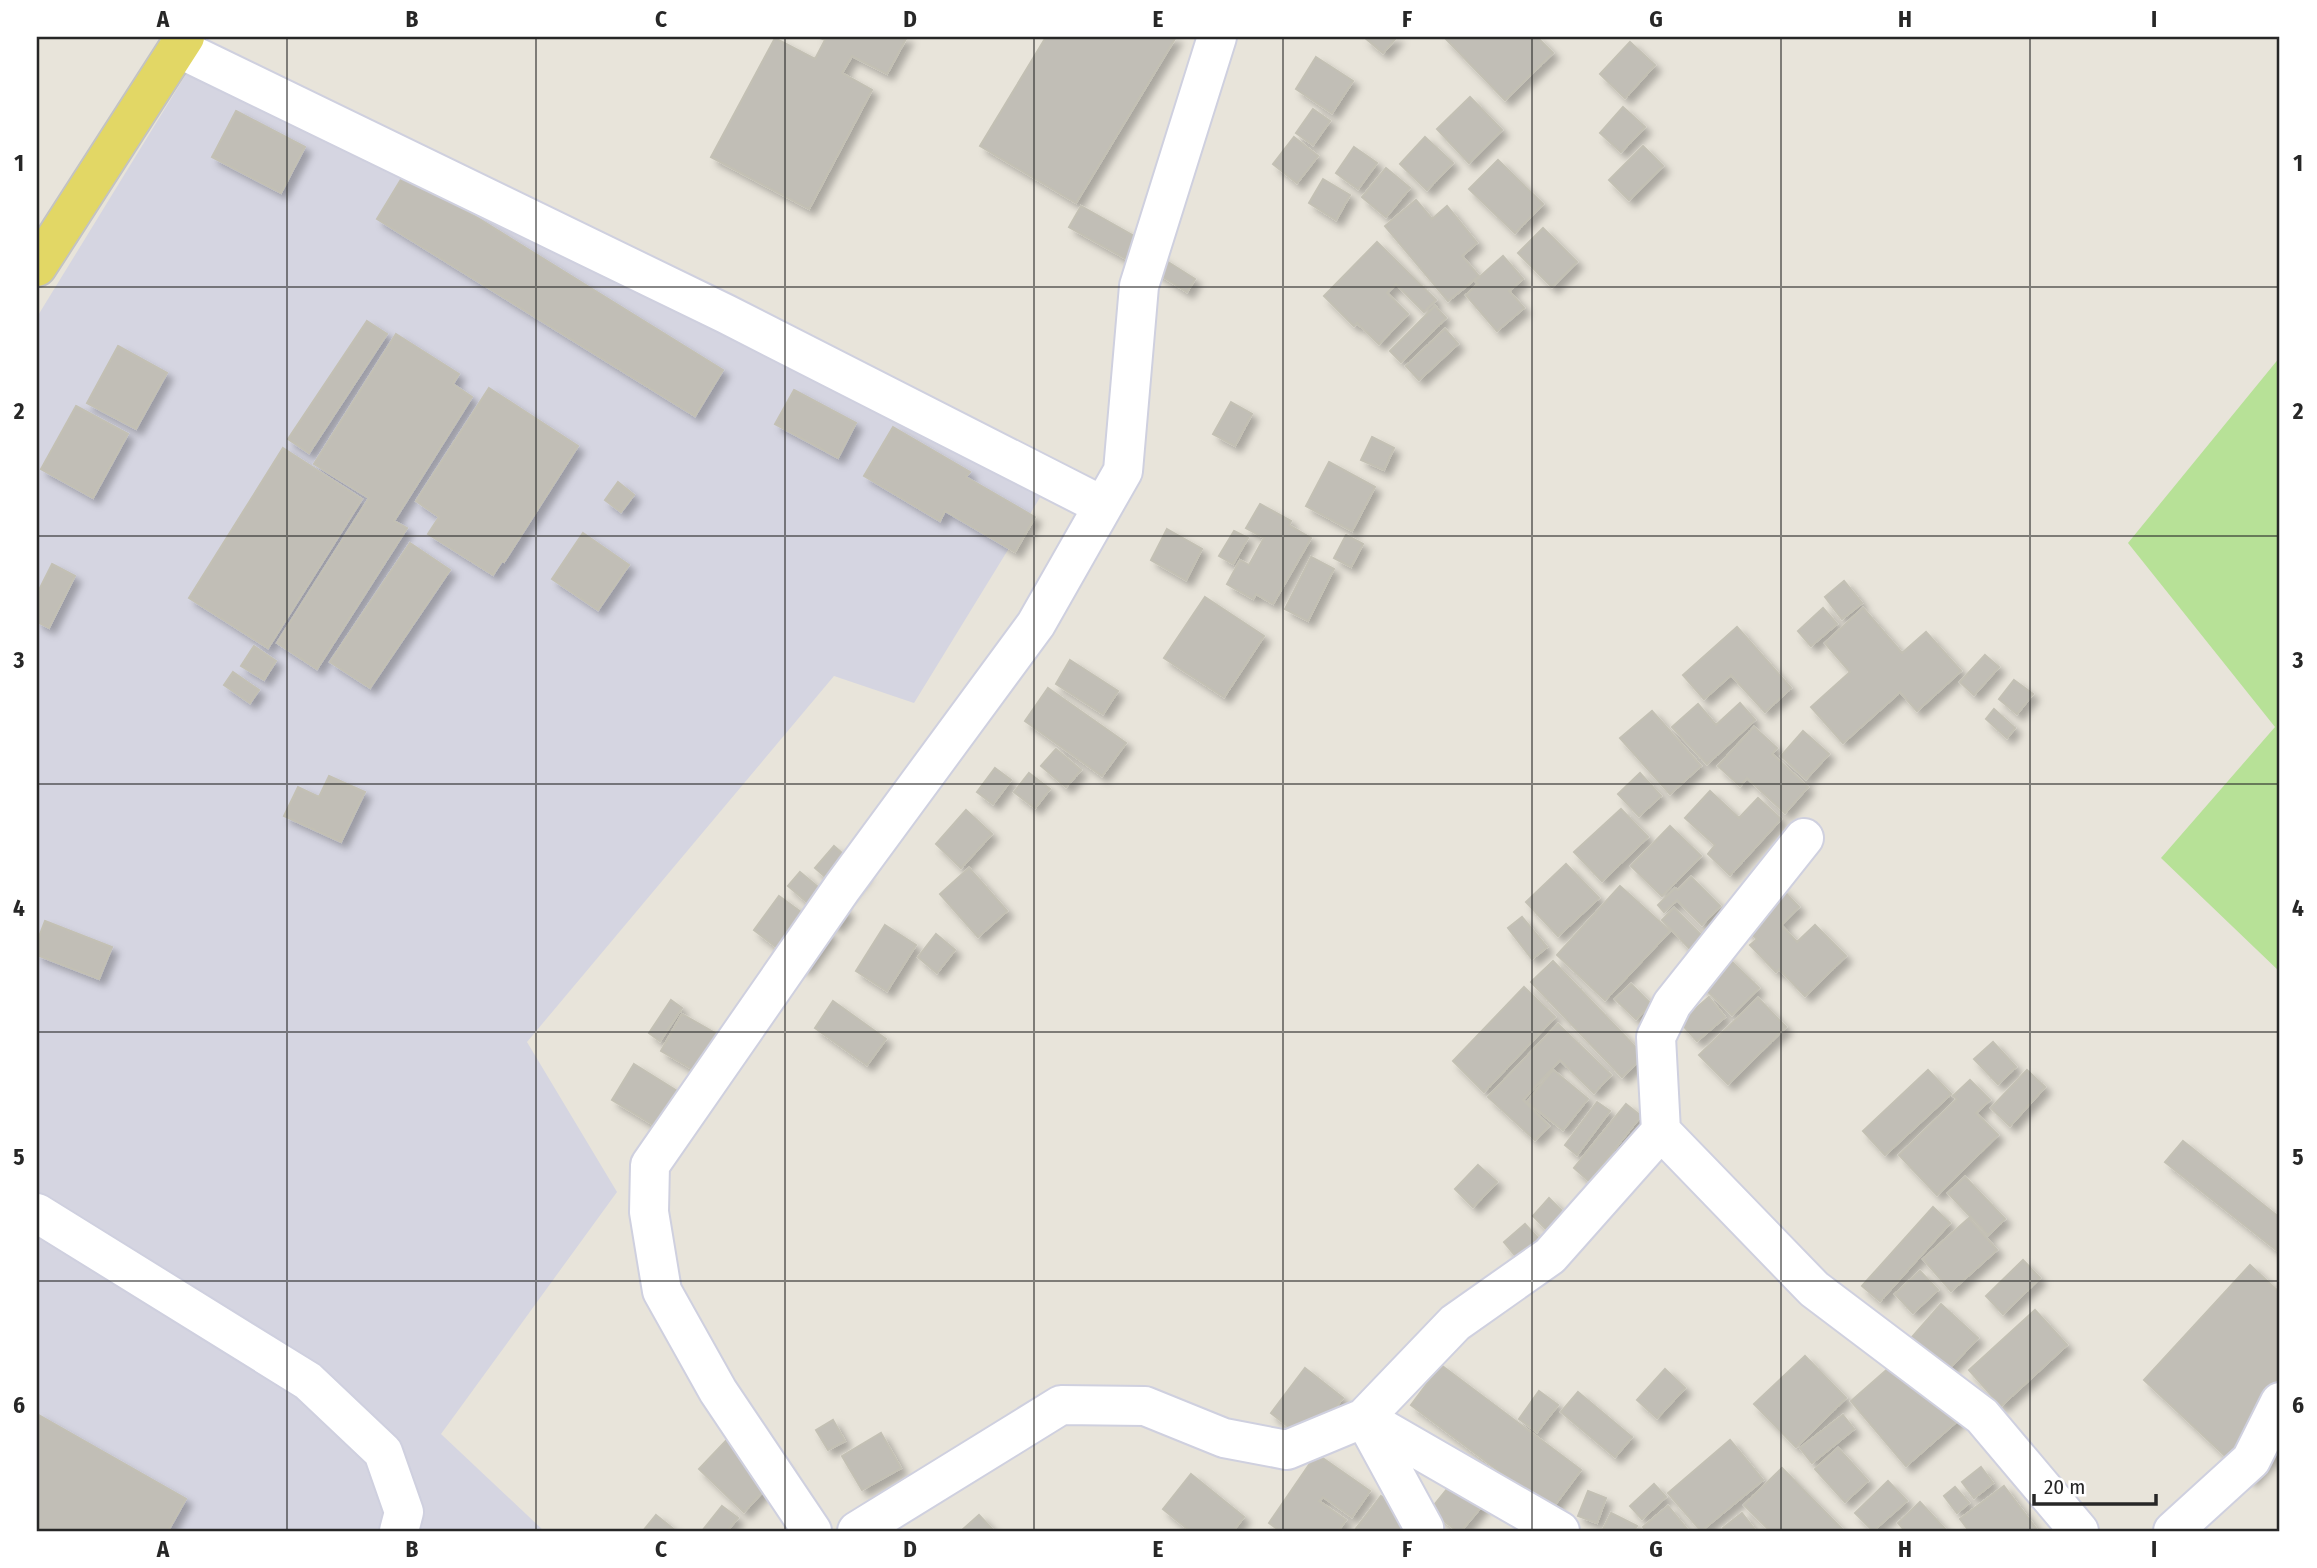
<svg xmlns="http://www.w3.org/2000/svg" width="2317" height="1568" font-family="'Fira Sans Condensed',sans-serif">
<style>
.airport{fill:#d5d5e1}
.pitch{fill:#b7e197}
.building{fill:#c1beb6;stroke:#c3c0b4;stroke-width:2;filter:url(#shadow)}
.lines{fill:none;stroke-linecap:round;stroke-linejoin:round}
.minor-casing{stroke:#cfd0df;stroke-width:42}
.major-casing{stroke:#c3c3c3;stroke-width:42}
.minor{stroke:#fff;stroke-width:38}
.major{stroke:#e2d765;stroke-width:38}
.grid{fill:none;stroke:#272727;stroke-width:2;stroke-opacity:0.55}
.neatline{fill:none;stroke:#272727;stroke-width:2.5}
.grid-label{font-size:23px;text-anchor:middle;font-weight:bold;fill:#272727}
</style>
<defs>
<filter id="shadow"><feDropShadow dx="6" dy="6" stdDeviation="3.5" flood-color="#0004"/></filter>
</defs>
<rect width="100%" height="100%" fill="#e8e4da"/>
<path class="airport" d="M188 71 1052 478 914 703 834 676 527 1042 617 1192 441 1434 544 1531H37V317Z"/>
<path class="pitch" d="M2280 357V972L2161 858 2275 727 2128 543Z"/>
<path class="building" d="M818 37H907L887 74 852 56 842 73 872 90 809 209 711 157 775 38 815 59 825 40Z
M1046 37H1176L1076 203 980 146Z
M1364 37H1397L1383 53Z
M1444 37H1537L1553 53 1505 100Z
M1630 42 1655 65 1625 98 1600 74Z
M1316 57 1353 81 1332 113 1296 89Z
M1470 97 1502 130 1469 163 1437 129Z
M1623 107 1645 127 1621 152 1600 133Z
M1313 109 1330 121 1313 145 1296 133Z
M236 111 305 147 281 193 212 157Z
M1294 137 1318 156 1297 183 1273 164Z
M1425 137 1453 163 1427 190 1400 164Z
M1643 146 1663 166 1629 200 1609 180Z
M1354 147 1377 163 1358 189 1336 173Z
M1498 160 1543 204 1515 233 1469 189Z
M1386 168 1410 188 1386 217 1362 197Z
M405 173 723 370 695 416 377 219Z
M1323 179 1350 195 1336 220 1309 203Z
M1416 200 1432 219 1447 206 1477 243 1462 256 1479 276 1448 301 1385 226Z
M1081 206 1148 244 1137 265 1069 227Z
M1543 228 1577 262 1552 287 1518 253Z
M1377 242 1436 300 1424 312 1396 284 1387 293 1408 314 1379 344 1357 323 1354 326 1324 296Z
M1157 255 1195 279 1187 292 1149 268Z
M1503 256 1523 279 1509 291 1524 308 1497 331 1466 295 1478 284 1475 281Z
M1435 306 1446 318 1401 362 1390 351Z
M367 321 387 334 309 453 288 439Z
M1445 329 1458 344 1419 380 1406 366Z
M396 334 459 374 453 384 472 397 394 521 407 528 317 669 277 643 369 498 314 464Z
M118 346 167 373 136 429 87 403Z
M489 388 578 446 504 562 502 561 493 575 428 534 439 517 416 501Z
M794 390 856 423 838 458 775 424Z
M1231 402 1252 414 1235 446 1213 434Z
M76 406 128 434 93 498 41 469Z
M893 427 970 472 966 477 1035 517 1015 552 945 511 940 521 864 476Z
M1372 437 1394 448 1384 470 1361 460Z
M283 448 362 499 268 648 189 598Z
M1329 462 1375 487 1352 531 1306 506Z
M618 482 634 495 621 512 605 500Z
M1260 504 1291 521 1289 525 1311 538 1273 604 1256 594 1253 599 1227 584 1240 560 1249 565 1264 538 1246 528Z
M1167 529 1202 549 1186 580 1151 560Z
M1234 531 1248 538 1233 564 1219 556Z
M583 533 629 565 598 610 552 579Z
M1346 535 1363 544 1351 567 1334 558Z
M410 543 450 570 370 688 330 662Z
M1311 557 1334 569 1308 621 1285 609Z
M52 564 75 576 49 628 37 622V594Z
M1844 581 1862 603 1842 619 1825 597Z
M1205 597 1264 636 1224 697 1164 658Z
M1823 608 1837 624 1811 646 1798 631Z
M1863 608 1902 653 1926 632 1961 671 1917 711 1900 692 1843 743 1811 707 1850 672 1825 643Z
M1737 627 1791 688 1765 712 1731 675 1704 699 1683 675Z
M254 646 276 661 264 680 241 666Z
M1985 655 1999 667 1974 695 1960 682Z
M1070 660 1118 691 1103 714 1056 684Z
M233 672 259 690 250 703 224 685Z
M2014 680 2033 694 2017 714 1999 699Z
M1048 688 1126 743 1102 776 1025 721Z
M1740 703 1755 720 1707 764 1672 727 1698 704 1716 725Z
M1994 709 2015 728 2007 738 1986 719Z
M1652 711 1701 766 1670 794 1620 738Z
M1754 727 1777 748 1772 754 1808 787 1785 813 1747 778 1740 786 1718 766Z
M1803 731 1829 754 1806 779 1781 756Z
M1056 749 1081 770 1066 787 1041 766Z
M995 768 1011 780 993 804 977 792Z
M1029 773 1050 789 1035 808 1014 792Z
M1640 773 1661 796 1639 816 1618 794Z
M329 776 365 792 341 842 284 816 298 787 319 797Z
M1710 791 1739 818 1758 798 1781 819 1730 875 1708 854 1715 845 1685 818Z
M1621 809 1648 837 1602 881 1574 852Z
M966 810 992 834 961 868 936 844Z
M1670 826 1701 856 1662 896 1631 866Z
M834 846 865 873 846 895 815 868Z
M1566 864 1599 898 1558 936 1526 902Z
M969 868 1007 911 978 937 940 894Z
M800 872 848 912 836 927 788 886Z
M1691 877 1720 906 1702 925 1677 900 1664 912 1658 905 1675 888 1678 890Z
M1620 886 1670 931 1605 1000 1557 955Z
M1780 887 1799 907 1781 925 1797 942 1815 925 1846 956 1805 996 1779 969 1776 972 1750 945 1757 939 1742 925Z
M779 896 831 934 805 969 754 930Z
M1674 908 1704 938 1691 950 1662 920Z
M1522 917 1547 947 1532 959 1508 928Z
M45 921 112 947 99 979 37 955V942Z
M885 925 916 945 887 991 856 971Z
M936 934 955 950 937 973 918 957Z
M1726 956 1759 988 1732 1015 1699 983Z
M1553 961 1644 1056 1622 1077 1531 982Z
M1631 984 1651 1004 1636 1019 1615 999Z
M1524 987 1555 1017 1484 1092 1453 1061Z
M1709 997 1725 1017 1697 1041 1680 1022Z
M1758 998 1786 1027 1728 1084 1699 1055Z
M671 1000 682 1008 660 1041 649 1033Z
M833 1001 886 1039 867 1065 815 1028Z
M682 1014 731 1042 709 1079 661 1051Z
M1558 1024 1611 1075 1594 1093 1560 1060 1523 1100 1549 1126 1535 1140 1488 1097Z
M1993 1042 2016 1067 1998 1084 1974 1059Z
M634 1064 682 1094 660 1129 612 1100Z
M1553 1070 1588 1099 1563 1130 1527 1102Z
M1928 1070 1951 1094 1885 1155 1863 1131Z
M2027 1070 2045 1087 2010 1126 1991 1108Z
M1970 1080 1990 1100 1976 1113 1998 1135 1937 1195 1899 1155 1957 1099 1953 1096Z
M1597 1102 1610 1111 1577 1155 1565 1145Z
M1626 1104 1641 1116 1589 1181 1574 1168Z
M2183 1141 2280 1218V1253L2165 1162Z
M1478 1165 1497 1182 1473 1207 1455 1189Z
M1965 1177 2005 1219 1988 1235 1948 1193Z
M1549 1198 1566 1215 1549 1232 1533 1216Z
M1933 1207 1950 1223 1880 1301 1862 1286Z
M1969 1218 1997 1250 1951 1291 1923 1259Z
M1525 1224 1545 1246 1523 1265 1504 1242Z
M2023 1260 2040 1278 2003 1314 1986 1296Z
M2250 1265 2280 1293V1449L2251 1480 2144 1380Z
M1920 1271 1938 1290 1913 1313 1895 1294Z
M1941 1304 1978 1338 1942 1376 1906 1344Z
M2035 1310 2067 1345 2001 1406 1969 1370Z
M1907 1352 1962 1417 1906 1466 1851 1401Z
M1805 1356 1846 1398 1796 1447 1754 1404Z
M1441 1365 1581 1470 1551 1510 1411 1405Z
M1305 1368 1343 1398 1308 1442 1271 1413Z
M1665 1369 1685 1388 1657 1418 1637 1400Z
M1539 1391 1558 1405 1537 1432 1519 1419Z
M1578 1392 1632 1437 1615 1457 1561 1412Z
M37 1414 186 1499 168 1531H37Z
M1843 1415 1854 1429 1812 1463 1800 1448Z
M833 1420 845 1441 828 1450 816 1430Z
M741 1425 786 1467 744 1512 699 1469Z
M881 1433 901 1468 862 1490 842 1456Z
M1730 1440 1763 1480 1701 1531 1668 1493Z
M1838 1448 1868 1481 1845 1502 1815 1469Z
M1315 1456 1319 1460 1321 1457 1370 1491 1352 1517 1323 1497 1319 1501 1346 1520 1338 1531H1280L1269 1523Z
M1469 1462 1499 1486 1461 1531H1457L1430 1510Z
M1981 1467 1993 1483 1974 1498 1962 1482Z
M1782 1468 1844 1531H1770L1744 1505Z
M1191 1474 1244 1517 1233 1531H1190L1163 1509Z
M1888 1481 1907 1501 1873 1531 1855 1513Z
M1654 1484 1666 1497 1642 1519 1630 1506Z
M2004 1486 2038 1531H1969L1960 1519Z
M1955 1487 1969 1503 1957 1513 1944 1496Z
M1588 1491 1606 1498 1597 1523 1578 1516Z
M1381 1496 1420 1526 1415 1531H1354Z
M1920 1502 1947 1531H1905L1898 1523Z
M722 1506 738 1518 727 1531H702Z
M1668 1506 1687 1529 1685 1531H1646L1643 1527Z
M1611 1513 1637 1526 1634 1531H1602Z
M1742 1513 1756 1531H1725L1723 1528Z
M656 1515 676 1531H643Z
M979 1515 994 1531H961Z"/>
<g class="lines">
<g class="minor-casing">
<path id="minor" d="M178 48 726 314 1103 506
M1804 838 1672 1004 1656 1037 1661 1131 1814 1289 1982 1416 2079 1531
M37 1213 308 1381 383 1452 404 1512 399 1531
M1364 1418 1560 1531
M1364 1418 1424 1528 1422 1531
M812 1531 718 1391 662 1291 649 1212 650 1165 842 888 1036 624 1123 471 1139 286 1217 37
M857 1531 1061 1405 1145 1406 1224 1438 1287 1450 1364 1418 1455 1323 1550 1256 1661 1131
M2173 1531 2251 1460 2280 1402"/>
</g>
<g class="major-casing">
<path id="major" d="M37 267 185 37"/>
</g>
<use href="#minor" class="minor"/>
<use href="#major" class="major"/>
</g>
<path class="grid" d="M287 37V1531M536 37V1531M785 37V1531M1034 37V1531M1283 37V1531M1532 37V1531M1781 37V1531M2030 37V1531M37 287H2280M37 536H2280M37 784H2280M37 1032H2280M37 1281H2280"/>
<rect width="2317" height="1568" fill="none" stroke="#ffffff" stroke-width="77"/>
<path d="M2034 1494v10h122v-10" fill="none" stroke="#272727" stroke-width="3.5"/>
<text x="2044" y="1494" font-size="21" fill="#272727" stroke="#ffffff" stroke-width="5" paint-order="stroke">20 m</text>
<rect x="38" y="38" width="2240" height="1492" class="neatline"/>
<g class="grid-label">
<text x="163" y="27">A</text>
<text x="412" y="27">B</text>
<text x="661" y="27">C</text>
<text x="910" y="27">D</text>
<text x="1158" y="27">E</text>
<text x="1407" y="27">F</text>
<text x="1656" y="27">G</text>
<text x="1905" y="27">H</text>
<text x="2154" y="27">I</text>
<text x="19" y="171">1</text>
<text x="2298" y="171">1</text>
<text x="19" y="419">2</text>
<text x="2298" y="419">2</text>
<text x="19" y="668">3</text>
<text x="2298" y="668">3</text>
<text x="19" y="916">4</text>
<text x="2298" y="916">4</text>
<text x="19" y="1165">5</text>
<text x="2298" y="1165">5</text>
<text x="19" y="1413">6</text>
<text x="2298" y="1413">6</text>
<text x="163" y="1557">A</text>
<text x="412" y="1557">B</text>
<text x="661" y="1557">C</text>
<text x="910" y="1557">D</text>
<text x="1158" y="1557">E</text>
<text x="1407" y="1557">F</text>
<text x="1656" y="1557">G</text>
<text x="1905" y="1557">H</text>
<text x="2154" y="1557">I</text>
</g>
</svg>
